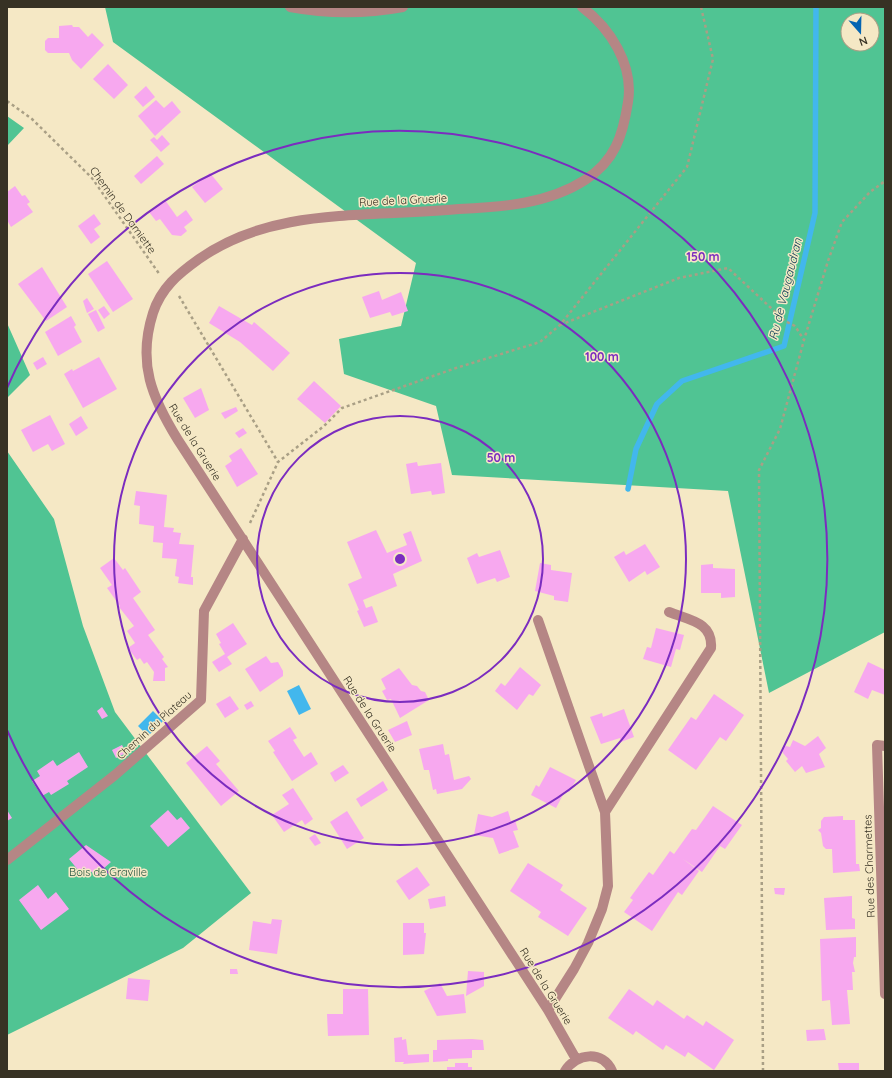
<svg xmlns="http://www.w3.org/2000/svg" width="892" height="1078" font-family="Quicksand,sans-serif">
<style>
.forest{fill:#50c493;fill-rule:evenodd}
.water{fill:#42b7ed}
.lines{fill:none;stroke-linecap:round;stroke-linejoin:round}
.stream{stroke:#42b7ed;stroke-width:5.5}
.building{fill:#f7a8ef}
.path{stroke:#a99f85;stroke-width:2.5;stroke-dasharray:3 3;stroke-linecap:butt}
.minor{stroke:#b58685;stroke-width:10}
.ring{fill:none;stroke:#7b2cbf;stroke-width:2}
.labels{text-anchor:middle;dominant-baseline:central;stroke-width:3;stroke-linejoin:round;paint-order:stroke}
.street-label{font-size:11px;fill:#373224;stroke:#f5e8c5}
.park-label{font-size:11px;fill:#265641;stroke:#f5e8c5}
.water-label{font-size:12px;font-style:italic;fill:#0f4056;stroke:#f5e8c5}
.centre{fill:#7b2cbf;stroke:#f5e8c5;stroke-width:2}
.ring-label{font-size:12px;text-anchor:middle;font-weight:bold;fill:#7b2cbf;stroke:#f5e8c5;stroke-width:3;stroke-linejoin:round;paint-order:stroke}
</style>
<rect width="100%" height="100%" fill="#f5e8c5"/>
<path class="forest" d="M105 7H885V632L769 693 728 491 452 475 436 406 344 374 339 339 401 326 416 263 113 42ZM848 20H872V44H848Z
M7 116 24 128 7 146Z
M7 323 30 375 7 398Z
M7 451 54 519 83 626 115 712 251 893 183 948 7 1035Z"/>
<path class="water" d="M299 685 311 709 299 715 287 691Z
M153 711 163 721 148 736 138 726Z"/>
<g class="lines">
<path class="stream" d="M628 489 636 449 657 404 682 381 784 346 815 213 816 7"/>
</g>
<path class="building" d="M72 25 73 27H79L88 37 92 33 104 45 81 69 72 60 69 53H48L45 50V41L48 38H59V26Z
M108 64 128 85 114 99 93 79Z
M146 86 155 97 143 107 134 97Z
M156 100 164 108 172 101 181 112 155 136 138 116Z
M162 135 170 144 161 152 150 140 154 137 157 140Z
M157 156 164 164 141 184 134 176Z
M210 173 223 189 205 203 192 187Z
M15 186 22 196 25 195 30 202 27 204 33 212 11 227 7 220V192Z
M165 200 177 217 186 210 193 220 184 227 187 231 181 236 172 235 160 219 156 221 149 212Z
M94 214 101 224 94 229 100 237 91 244 78 226Z
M107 261 133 299 113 312 88 274Z
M42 267 67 307 46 321 18 284Z
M379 291 382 300 401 292 408 311 392 316 390 312 370 318 362 297Z
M87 298 94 309 87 313 83 301Z
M104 306 110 314 104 319 98 310Z
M219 306 252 325 254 322 290 353 273 371 240 342 209 323Z
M96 310 105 328 98 332 88 314Z
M71 316 76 325 74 327 82 342 58 356 45 332Z
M43 357 47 364 37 370 33 363Z
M99 357 117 389 83 408 64 374 72 369 73 371Z
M314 381 341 406 325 423 297 399Z
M201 388 209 410 195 418 183 398Z
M236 407 238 411 225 419 221 413Z
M50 415 65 444 52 451 48 444 33 452 21 430Z
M81 416 88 428 76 436 69 424Z
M243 428 247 433 239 438 235 433Z
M241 448 258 474 237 487 225 466 232 461 229 456Z
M417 462 418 466 441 463 445 493 432 495 431 491 411 494 406 464Z
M136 491 167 495 164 527 174 528 173 532 181 533 179 544 194 545 191 577H193V585L178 583 179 577 175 576 177 559 162 558 163 543 153 542 154 526 139 524 140 506 134 505Z
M376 530 387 553 407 545 403 534 411 531 422 561 393 574 397 586 363 600 366 608 372 606 378 622 364 627 357 611 359 610 348 584 362 578 347 542Z
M645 544 660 567 647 575 645 571 629 582 614 557 624 551 626 555Z
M500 550 510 577 497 582 495 578 477 584 467 558 477 553 479 557Z
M114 558 123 570 125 568 141 592 133 598 155 630 148 635 164 657 162 659 168 667 165 668V681H153L154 672 147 662 144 664 140 658 137 660 128 648 135 643 127 631 134 626 119 607 120 606 107 588 112 585 100 568Z
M540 563 551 565V570L572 573 568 602 554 600V596L535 591Z
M713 564V568L735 569V597L721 598V593H701V565Z
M233 623 247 644 227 657 232 664 219 672 212 662 225 654 219 644 221 643 216 634Z
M656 628 684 635 680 650 676 649 671 667 643 659 647 647 651 648Z
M266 656 271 663 278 662 283 671V676L260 692 245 669Z
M868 662 885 670V695L872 690 868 699 854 692Z
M520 667 541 685 533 696 529 694 517 710 495 691 501 683 505 686Z
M399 668 412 685 417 686 421 691 425 692 429 700 400 718 391 699 387 700 382 691 386 689 381 679Z
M714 694 744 715 726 741 720 737 696 770 668 750 691 717 696 720Z
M230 696 239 709 225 718 216 704Z
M251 701 254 706 247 710 244 705Z
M102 707 108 716 102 719 97 711Z
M624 709 634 737 621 742 620 738 601 744 590 717 602 713 603 717Z
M407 721 412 735 395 742 388 730Z
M290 727 297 738 293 740 304 757 311 752 318 764 292 781 273 752 275 751 268 741Z
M818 736 826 748 819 754 825 767 806 773 802 766 795 772 786 761 788 759 783 753 782 748 786 746 790 747 793 740 805 746Z
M443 744 445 755 449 754 454 780 469 776 471 779 462 789 437 794 436 789 433 790 429 770H424L419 749Z
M122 745 126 753 116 758 112 750Z
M207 746 220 761 216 764 239 791 221 806 186 763Z
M79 752 88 767 67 781 69 784 51 795 49 792 42 796 32 781 40 776 37 771 53 760 57 766Z
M343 765 349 773 335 782 330 773Z
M550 767 576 780 569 792 565 791 556 808 531 795 536 785 539 787Z
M383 781 388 790 361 807 356 799Z
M293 788 313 819 305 825 302 820 284 832 272 815 289 804 282 795Z
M713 806 742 825 725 849 720 846 702 872 683 859 699 871 682 895 678 892 652 931 624 912 633 900 630 898 649 872 653 875 670 851 674 854 692 829 696 830Z
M7 810 12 818 7 821Z
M168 810 177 820 181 817 190 828 168 847 150 826Z
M347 811 364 838 347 849 330 822Z
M508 811 511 821 515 820 518 830 513 831 519 847 499 854 493 838 474 835 478 814 492 817Z
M843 816V820H855L856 864H859L860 871 833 873 832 849H826L823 846 821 833 818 830 821 828V821L824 817Z
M315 834 321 843 315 846 309 838Z
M86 845 111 862 95 876 90 870 83 876 69 859Z
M528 863 563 885 560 890 587 908 568 936 538 917 541 912 510 891Z
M417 867 430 885 409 900 396 881Z
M38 885 48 899 56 892 69 909 41 930 19 900Z
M774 888H785L784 895 775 894Z
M445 896 446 906 430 909 428 899Z
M852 896V918L855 919V929L826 930 824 898Z
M272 919 282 920 277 954 249 950 253 921 271 924Z
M403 923H424V933H426L424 954 403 955Z
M856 937V957H854L853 963 855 972H852L853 990H847L850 1024 832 1025 830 1000 822 1001 820 939Z
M230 969H237L238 974H230Z
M468 971 484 972V986L466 996Z
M128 978 150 980 148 1001 126 999Z
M440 983 447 996 464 994 466 1013 437 1016 424 991Z
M343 989H368L369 1035 328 1036 327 1014H343Z
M629 989 653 1006 657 1000 684 1019 687 1015 703 1026 706 1021 734 1040 714 1070 688 1052 685 1057 666 1045 663 1050 636 1031 633 1035 608 1018Z
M824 1029 826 1040 807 1041 806 1030Z
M402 1037V1040L406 1039 408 1055 429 1054V1062L403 1064 404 1062H395L394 1038Z
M472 1039 483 1040 484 1050H472V1058L448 1059V1061L433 1062V1050H437V1040Z
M455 1063H468V1067H472V1071H447V1067H455Z
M838 1063H859V1071H839Z"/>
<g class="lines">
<path class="path" d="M7 101 32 119 92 178 160 275
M179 296 278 462
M560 325 679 278 728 268 785 321 795 326 804 340
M250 523 278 462 324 426 342 408 456 368 540 342 560 325 687 167 713 59 701 7
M763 1071 759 470 780 429 804 340 828 261 842 222 870 192 885 181"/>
<path class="minor" d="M290 7C328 14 365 14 403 7
M538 620 605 812 608 886 602 909 588 943 574 969 548 1010
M885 746 877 745 885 994
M605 812 711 648C713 622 689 620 669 612
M7 860 115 775 201 700 204 611 243 539
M576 1059 548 1010 178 440C152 398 137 363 153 313 161 288 178 274 199 259 257 218 326 216 394 213 416 212 438 211 459 209 502 207 548 204 585 180 615 161 623 135 628 102 634 65 610 28 582 7
M565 1071C576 1053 603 1050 612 1071"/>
</g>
<g class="ring">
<circle cx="400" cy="559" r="143"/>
<circle cx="400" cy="559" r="286"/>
<path d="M7 388A428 428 0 1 1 7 730"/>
</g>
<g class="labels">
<g class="street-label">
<text transform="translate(403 200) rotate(-3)">Rue de la Gruerie</text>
<text transform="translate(123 210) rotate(54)">Chemin de Damiette</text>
<text transform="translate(195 442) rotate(58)">Rue de la Gruerie</text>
<text transform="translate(370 714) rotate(57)">Rue de la Gruerie</text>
<text transform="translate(154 725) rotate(-42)">Chemin du Plateau</text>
<text transform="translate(869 866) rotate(-92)">Rue des Charmettes</text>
<text transform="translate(546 986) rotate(58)">Rue de la Gruerie</text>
</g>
<g class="park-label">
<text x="108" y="872">Bois de Graville</text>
</g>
<g class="water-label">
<text transform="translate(785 289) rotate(-76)">Ru de Vaugaudran</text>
</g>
</g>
<circle cx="400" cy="559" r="6" class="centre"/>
<g class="ring-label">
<text x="703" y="261">150 m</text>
<text x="602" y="361">100 m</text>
<text x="501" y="462">50 m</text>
</g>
<rect width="892" height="1078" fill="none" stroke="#373224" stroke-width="16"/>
<g transform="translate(860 32) rotate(160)"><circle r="19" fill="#f5e8c5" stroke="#a99f85"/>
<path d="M0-3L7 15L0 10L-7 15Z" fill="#0565b2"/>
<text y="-6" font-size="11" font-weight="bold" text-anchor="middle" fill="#373224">N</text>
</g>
</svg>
